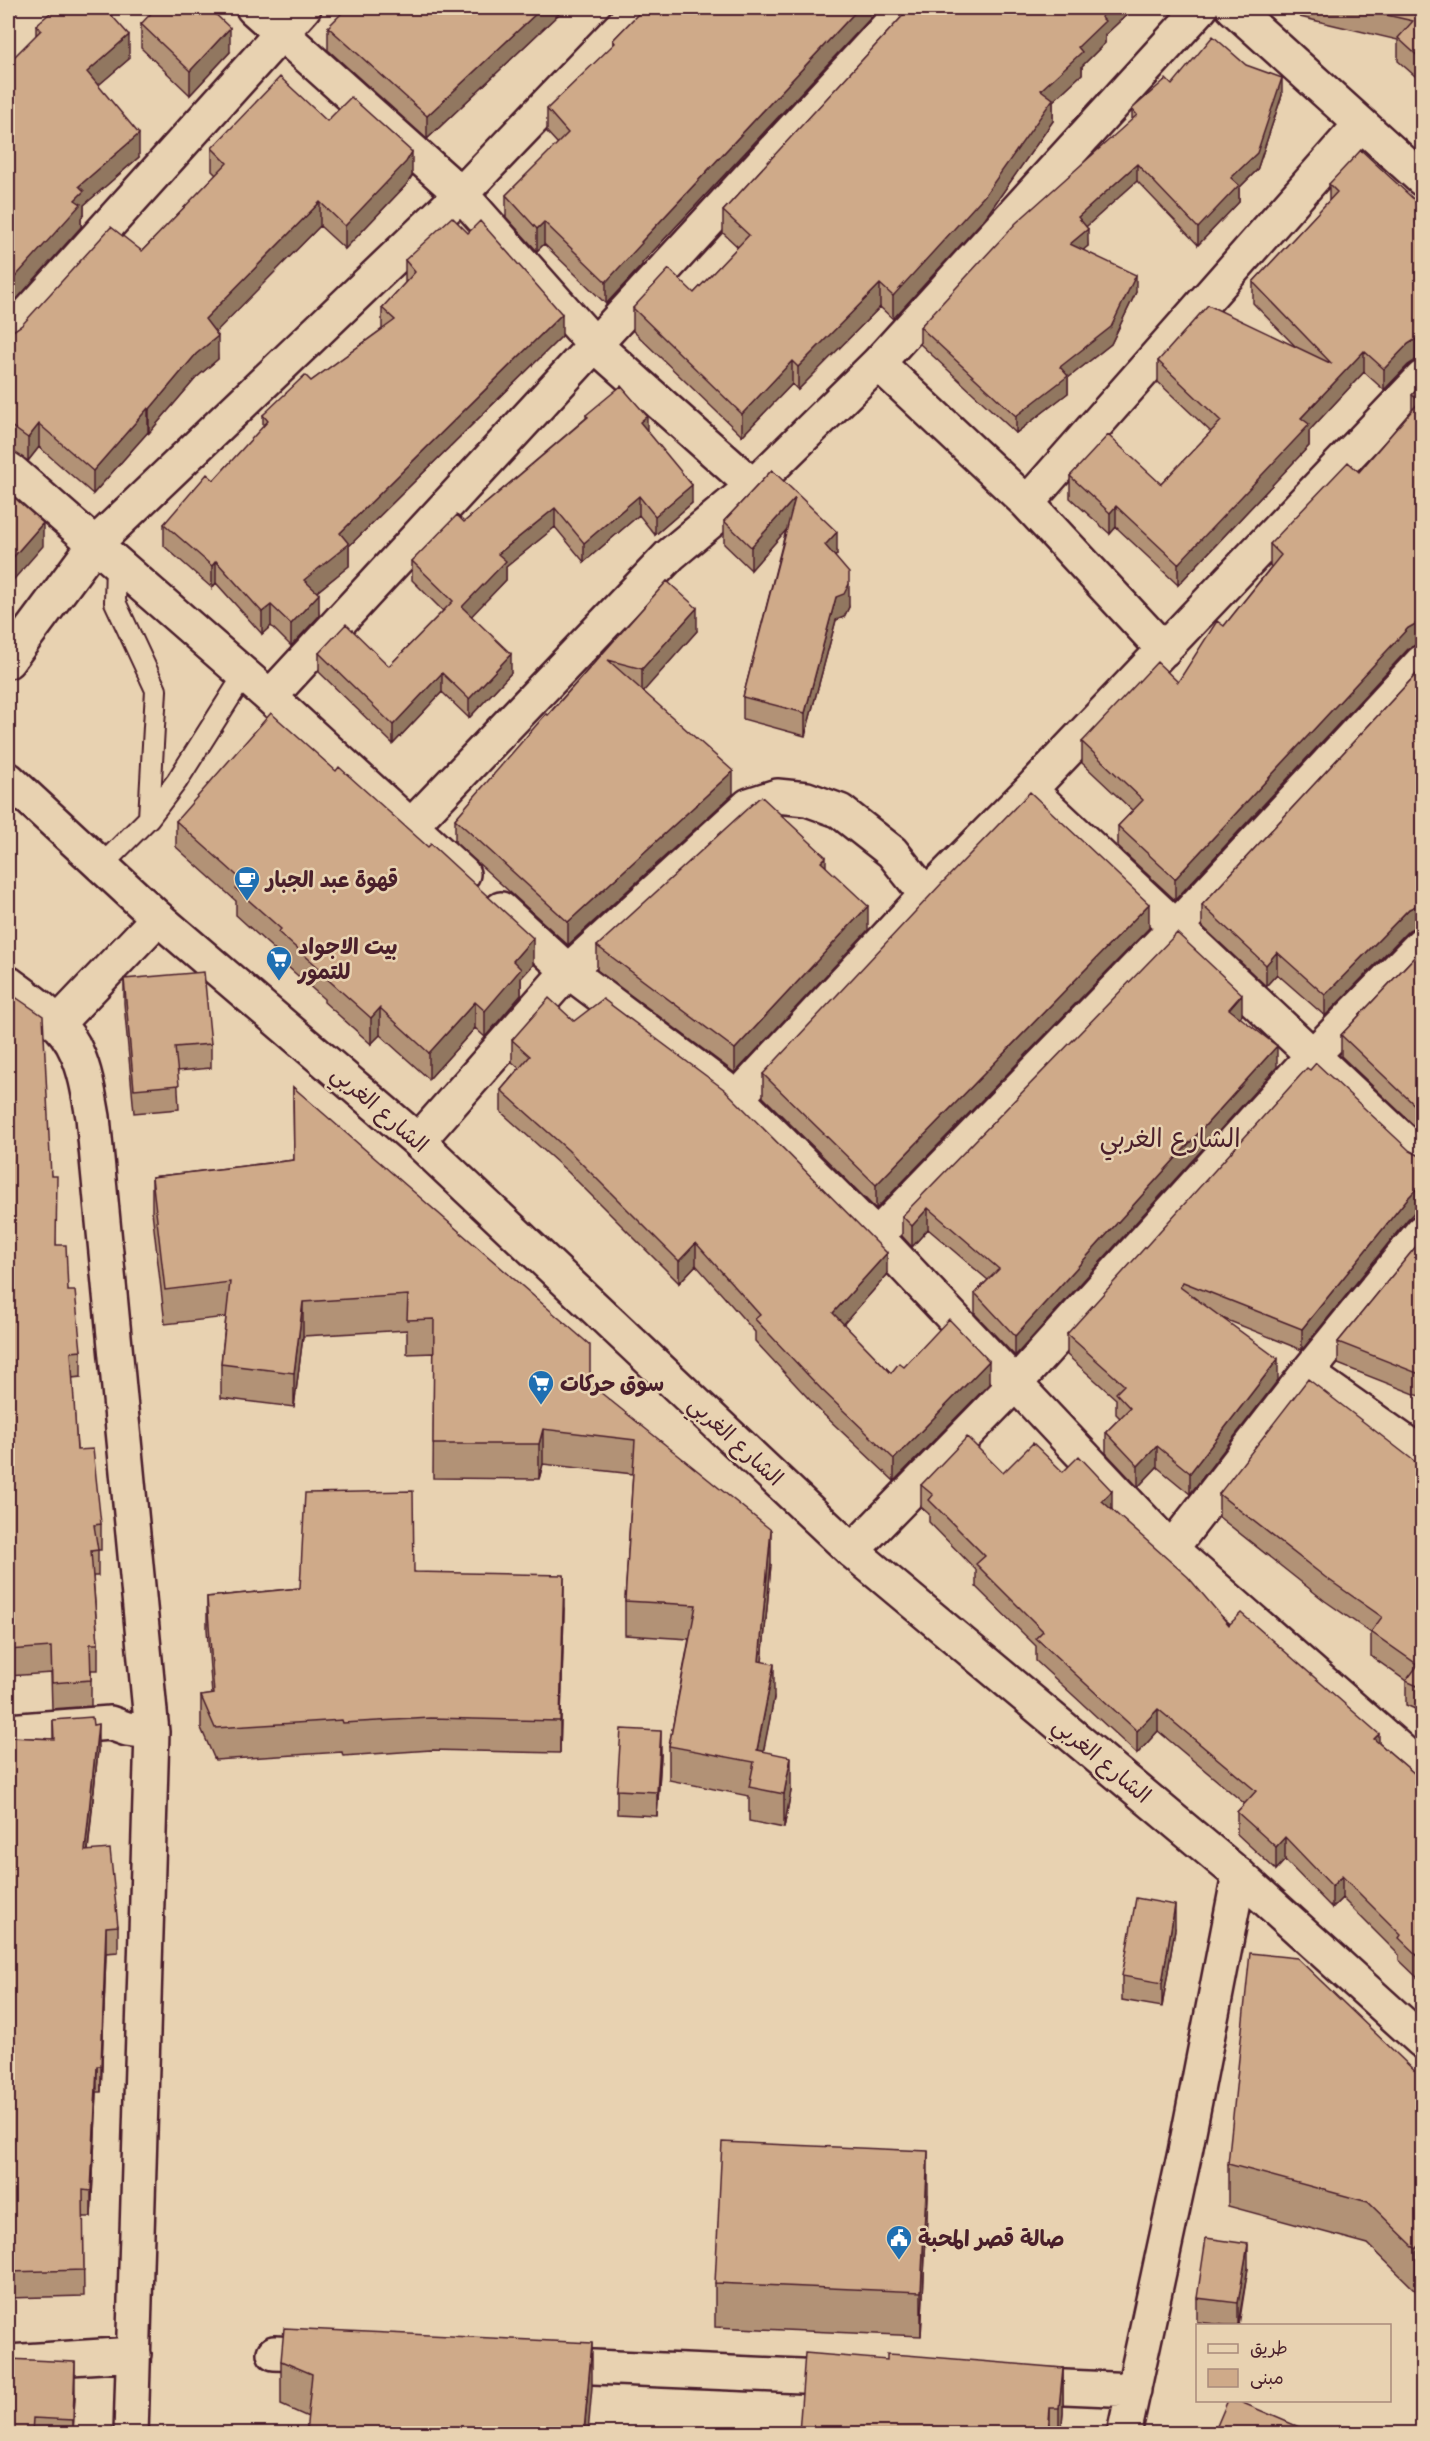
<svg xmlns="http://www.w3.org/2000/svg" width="1430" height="2441" font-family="Sriracha,'Playpen Sans Arabic',sans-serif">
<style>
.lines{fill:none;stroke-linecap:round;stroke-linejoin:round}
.lane-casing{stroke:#4a1f2b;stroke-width:24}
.street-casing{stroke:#4a1f2b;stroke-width:38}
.secondary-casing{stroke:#4a1f2b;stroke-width:38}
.lane{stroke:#e8d2b1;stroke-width:20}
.street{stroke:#e8d2b1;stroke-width:33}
.secondary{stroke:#e8d2b1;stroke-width:33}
.wall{fill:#b29276;stroke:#4a1f2b;stroke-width:1.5}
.shaded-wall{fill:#917760;stroke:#4a1f2b;stroke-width:1.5}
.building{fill:#cfaa89;stroke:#4a1f2b;stroke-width:1.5}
.labels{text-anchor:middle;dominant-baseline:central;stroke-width:5;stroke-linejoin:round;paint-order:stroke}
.poi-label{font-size:22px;font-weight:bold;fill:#4a1f2b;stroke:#e8d2b1;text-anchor:start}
.street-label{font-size:22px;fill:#4a1f2b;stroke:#e8d2b1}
.quarter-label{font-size:26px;fill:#4a1f2b;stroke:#e8d2b1}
</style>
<rect width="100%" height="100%" fill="#e8d2b1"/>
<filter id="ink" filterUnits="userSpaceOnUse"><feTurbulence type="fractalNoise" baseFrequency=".0167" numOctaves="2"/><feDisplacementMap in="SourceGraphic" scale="12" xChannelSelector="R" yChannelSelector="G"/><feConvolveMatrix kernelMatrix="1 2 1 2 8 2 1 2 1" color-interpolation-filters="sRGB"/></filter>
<g filter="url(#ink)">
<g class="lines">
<g class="lane-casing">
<path id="lane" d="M116 564 115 602 156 690 149 818
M101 866 149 818 177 781 244 675"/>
</g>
<g class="street-casing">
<path id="street" d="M253 8 461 194 596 346 753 486
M1233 8 1422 179
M8 46 44 8
M8 336 304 8
M878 363 1027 503 1164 650
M8 468 270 697 463 874
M1027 503 1361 124
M8 661 94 545 461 194 639 8
M270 697 905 8
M1030 790 1422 1158
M410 827 670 555 753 486 878 363 1201 8
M501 909 568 971 737 1098 876 1236 1171 1549 1422 1769
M8 983C33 1001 65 1023 77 1053 86 1073 89 1095 93 1117L152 1732 131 2434
M57 1024 158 918
M737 1098 926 895 1030 790 1422 378
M418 1141 568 971 749 805 777 796 807 799 840 811 892 852 926 895
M876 1236 1176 927 1422 662
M1307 1373 1422 1454
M1171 1549 1307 1373 1422 1232
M852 1551 1015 1384 1313 1055 1422 944
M8 1731 110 1723 127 1729 152 1732
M274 2353 326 2355
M8 2362 134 2354
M548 2365 847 2378
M1019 2385 1134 2390
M1124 2434 1185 2152 1239 1875"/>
</g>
<g class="secondary-casing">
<path id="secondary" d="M8 779 158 918 418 1141 852 1551 1239 1875 1422 2041"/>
</g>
<use href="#lane" class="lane"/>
<use href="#street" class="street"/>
<use href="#secondary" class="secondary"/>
</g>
<path class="wall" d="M562 8V11L427 139 328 50V27Z
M644 8H880L642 263V265L606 304 544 244 537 251 506 217V195L558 144 547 132V109L613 46V40Z
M910 8H1134L1105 35V43L1082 66V74L1053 101V121L985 218 893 319 880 307 798 390 792 384 742 436 633 331V308L694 293 738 247 723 233V211Z
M1292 8H1422V82L1398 61V40L1300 17Z
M141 24 230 52 190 95 141 48Z
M36 25 129 59 98 85 139 157 84 205V214L81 218V227L36 35Z
M1172 85 1282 95 1257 170 1239 188V202L1198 245 1137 181 1086 226 1088 246 1083 250 1136 292 1111 344 1068 378V393L1016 433 920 344V327L1132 120V109Z
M327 121 412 176 406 185 345 249 320 226 215 332 218 359 196 378 149 433 148 432 93 494 39 447 28 461 11 450H8V331H13L142 251 216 175 212 171V148Z
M1329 184 1422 207V360H1416L1408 365 1384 390 1364 372 1309 431V446L1308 447 1178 585 1116 527 1110 534 1070 498V476L1161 484 1211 432 1158 382V361L1295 346 1253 303V282L1329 201Z
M405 260 562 336 349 546V566L317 592 319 616 291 646 271 626 262 634 216 583 212 588 164 546V524L214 480 263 427V415L311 381 382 329V308L405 283Z
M1422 384V644H1417L1408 649 1175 900 1118 847V826L1133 811 1082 763V742L1178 682 1224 626 1271 567 1270 565V544L1359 472 1412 410V395Z
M586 415 647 431 692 503 655 535 639 515 584 562 555 527 506 567V580L471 616 511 673 469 718 442 692 393 744 319 672V653L389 666 443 611 412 580V561L464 522 586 418Z
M772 470 837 554 835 557 849 607 844 617 836 620 805 736 743 719V697L786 530 751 570 724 544V521Z
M667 581 697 631 643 691 733 794 568 945 455 842V819Z
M1422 668V926H1418L1409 930 1325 1016 1277 974 1266 986 1202 926V905Z
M176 821 533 965 521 978V995L485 1037 475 1028 429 1079 380 1035 371 1044 324 1002V999L278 958V953L236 915V901L176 847Z
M1149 928 876 1209 763 1097V1074Z
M868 930 735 1073 597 970V946Z
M1422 949V1133L1341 1056V1035Z
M124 979 211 1044V1068L177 1071 179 1109 134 1113 124 1003Z
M8 992 51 1176 56 1245 68 1291 81 1351V1377L72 1378 77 1450 101 1524V1550H98V1576H93L98 1644V1670H91V1706L52 1709 51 1673 8 1676Z
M1242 1015 1240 1017 1277 1067 1015 1356 975 1314V1293L988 1280 928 1229 912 1247 902 1236V1216Z
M574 1021 887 1275 843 1324 891 1373 904 1367 989 1384 894 1481 822 1413 755 1341V1332L696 1265 679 1283 568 1172 501 1112V1090L519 1068 512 1062V1040Z
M293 1087 771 1564 762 1661 774 1698 763 1751 791 1791 784 1828 749 1821V1796L669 1780V1746L689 1639 625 1635V1601L633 1474 543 1464 539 1479 433 1478 434 1353 407 1354V1330L303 1336 294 1407 221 1398V1364L226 1317 165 1324 152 1211V1177L294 1160Z
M1410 1151 1418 1155H1422V1204L1407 1220 1302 1350 1222 1318 1278 1380 1190 1494 1157 1467 1138 1487 1106 1453V1432L1120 1418 1116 1414V1399L1067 1355V1334Z
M1422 1239V1397L1338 1364V1342Z
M1422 1467V1712L1406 1705V1681L1371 1656V1633L1325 1601 1219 1517V1494Z
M1063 1472 1112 1510 1229 1625 1379 1743 1422 1780V1982L1399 1960V1955L1342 1898 1332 1908 1285 1860 1276 1870 1237 1834V1812L1245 1804 1158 1731 1137 1754 1036 1661V1646L976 1587V1570L929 1522V1514L921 1507V1485L1003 1473Z
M414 1572 564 1608 560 1753 431 1750 343 1756 342 1752 215 1760 201 1728V1696L212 1695 207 1629V1597L300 1588Z
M53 1720 93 1725 98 1750 88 1851 118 1926V1952L106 1953 101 2092H97L91 2217H83L84 2296 8 2298V1737L53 1739Z
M661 1755 657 1816 617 1814V1790Z
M1175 1929 1162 2007 1122 2000V1976Z
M1422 2078 1416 2291 1368 2244 1228 2206V2164Z
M928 2195 921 2336 715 2327V2283Z
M1248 2268 1239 2325H1225L1197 2322V2298Z
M887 2360 1063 2368V2412L1061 2433H799Z
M281 2361 592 2387 308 2417 281 2405Z
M75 2394 73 2433H8Z"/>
<path class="shaded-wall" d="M542 8H562V11L427 139V116Z
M859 8H880L642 263V265L606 304V282L641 242Z
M1111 8H1134L1105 35V43L1082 66V74L1053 101V121L985 218 893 319V296L1041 90 1078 47 1101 17Z
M230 28V52L190 95V71Z
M129 35V59L87 95V72Z
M1282 78V95L1257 170 1239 188V202L1198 245V228L1231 178Z
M139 134V157L84 205V214L81 218V227L8 309V285L75 200 79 186Z
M412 152V176L406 185 345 249V226Z
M1137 164V181L1078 234V217Z
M320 202V226L205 343V319Z
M544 222V244L537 251V229Z
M1088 229V246L1070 261V244Z
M1136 275V292L1111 344 1068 378V393L1016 433V416L1060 367Z
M880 284V307L798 390V367Z
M562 314V336L349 546V566L304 602V580L340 533Z
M218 336V359L196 378 149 433V410L196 354Z
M1416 339V360L1408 365 1384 390V369L1408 344Z
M1364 351V372L1309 431V446L1308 447 1178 585V564L1301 418Z
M792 361V384L742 436V414Z
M148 408V432L93 494V471Z
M647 416V435L640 422Z
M39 424V447L28 461V438Z
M692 485V503L655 535V516Z
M639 496V515L584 562V543Z
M795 498V520L751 570V547Z
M1116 506V527L1110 534V513Z
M555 508V527L506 567V580L462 626V607L498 554Z
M43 523V546L8 586V563Z
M837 532V554L825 568V545Z
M216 561V583L212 588V566Z
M849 584V607L844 617 836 620 805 736V713L836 597Z
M319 594V616L291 646V624Z
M271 605V626L262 634V612Z
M697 608V631L642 693V669Z
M1417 623V644L1408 649 1175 900V879L1408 628Z
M511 654V673L469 718V699Z
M442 673V692L393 744V725Z
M733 771V794L568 945V922Z
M826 857V881L821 862Z
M1149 904V928L876 1209V1185Z
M1418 905V926L1409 930 1325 1016V995L1409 909Z
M868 906V930L735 1073V1049Z
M533 938V965L521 978V995L485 1037V1011L513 961Z
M1277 952V974L1266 986V965Z
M1242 994V1015L1229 1030V1009Z
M475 1002V1028L429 1079V1053Z
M380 1008V1035L371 1044V1018Z
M1277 1046V1067L1015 1356V1336Z
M1422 1183V1204L1407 1220 1302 1350V1329L1407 1199Z
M928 1208V1229L912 1247V1226Z
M696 1243V1265L679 1283V1261Z
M887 1253V1275L833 1336V1313Z
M303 1302V1336L294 1407V1373Z
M1278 1359V1380L1190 1494V1473Z
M989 1361V1384L894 1481V1459Z
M543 1429V1464L539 1479V1444Z
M1157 1446V1467L1138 1487V1466Z
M1112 1491V1513L1102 1501Z
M771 1530V1564L759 1695V1661Z
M564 1575V1608L560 1753V1721Z
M774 1664V1698L757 1784V1750Z
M1158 1709V1731L1137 1754V1731Z
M98 1724V1750L85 1877V1851Z
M661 1731V1755L657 1816V1792Z
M1379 1734V1756L1374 1739Z
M791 1757V1791L784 1828V1794Z
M1285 1837V1860L1276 1870V1847Z
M1342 1876V1898L1332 1908V1886Z
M1175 1905V1929L1162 2007V1983Z
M106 1927V1953L101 2092V2066Z
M97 2066V2092L91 2217V2191Z
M928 2151V2195L921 2336V2292Z
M1422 2243V2284L1416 2291V2249Z
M1248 2244V2268L1238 2325V2303Z
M592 2343V2387L588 2433H584Z
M75 2362V2394L73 2433V2420Z
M1063 2368V2412L1061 2433H1059V2408Z
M1050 2408V2433H1048Z"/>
<path class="building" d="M56 8H105L129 35 87 72 139 134 79 186 84 191 75 200 81 204 8 285V63L41 30 36 25Z
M156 8H209L230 28 190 71 141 24Z
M347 8H542L427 116 328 27Z
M644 8H859L641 242 642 243 606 282 544 222 537 229 506 195 568 133 547 109 615 43 613 40Z
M910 8H1111L1101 17 1105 21 1078 47 1082 52 1041 90 1053 99 985 195 893 296 880 284 798 367 792 361 742 414 633 308 669 269 694 293 749 235 723 211Z
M1356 8H1422V60L1398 38 1413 21Z
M1213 36 1246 65 1282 78 1257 153 1231 178 1239 185 1198 228 1137 164 1078 217 1088 229 1070 244 1136 275 1111 327 1060 367 1068 376 1016 416 920 327 1016 223 1137 115 1132 109 1166 79 1172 85Z
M280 77 327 121 351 97 412 152 406 162 345 226 320 202 205 319 218 336 196 354 149 410 148 408 93 471 39 424 28 438 11 426 8 427V331H13L22 325 111 227 142 251 227 163 212 148Z
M1361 150 1422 207V339H1416L1408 344 1384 369 1364 351 1301 418 1309 424 1308 426 1178 564 1116 506 1110 513 1070 476 1108 435 1161 484 1221 421 1158 361 1208 305 1332 364 1253 282 1337 192 1329 184Z
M452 217 468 233 480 221 562 314 340 533 349 544 304 580 319 594 291 624 271 605 262 612 216 561 212 566 164 524 207 474 214 480 268 421 263 415 305 375 311 381 395 320 382 308 415 272 405 260Z
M1422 384V623H1417L1408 628 1175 879 1118 826 1143 800 1082 742 1157 662 1178 682 1217 621 1224 626 1281 555 1270 544 1348 462 1359 472 1420 401 1412 395Z
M621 386 647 416 640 422 692 485 655 516 639 496 584 543 555 508 498 554 506 561 462 607 511 654 469 699 442 673 393 725 319 653 346 624 389 666 453 601 412 561 457 515 464 522 588 417 586 415Z
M772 470 837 532 825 545 849 573V584L844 594 836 597 805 713 743 697 795 498 751 547 724 521Z
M8 492 43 523 8 563Z
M667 581 697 608 642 669 608 660 733 771 568 922 455 819 546 714 548 715Z
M1422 668V905H1418L1409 909 1325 995 1277 952 1266 965 1202 905Z
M271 713 336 771 339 767 428 847 431 844 533 938 513 961 521 969 485 1011 475 1002 429 1053 380 1008 371 1018 324 976 326 974 278 932 281 929 236 889 243 881 176 821Z
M1030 792 1149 904 876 1185 763 1074 943 882Z
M762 797 826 857 821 862 868 906 735 1049 597 946 759 798Z
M1177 933 1242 994 1229 1009 1277 1046 1015 1336 975 1293 999 1269 928 1208 912 1226 902 1216Z
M1422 949V1112L1341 1035Z
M204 972 211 1044 175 1047 179 1085 134 1089 124 979Z
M8 992 43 1016 51 1176H57L56 1245H66L68 1291H75L81 1351 71 1352 77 1450 93 1449 101 1524 94 1525 98 1550 91 1551 98 1644H90L91 1680 52 1683 51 1647 8 1650Z
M549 998 574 1021 603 999 725 1090 887 1253 833 1313 891 1373 899 1363 904 1367 949 1319 989 1361 894 1459 822 1390 755 1319 760 1315 696 1243 679 1261 568 1150 501 1090 530 1056 512 1040Z
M1316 1063 1410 1151 1418 1155H1422V1183L1407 1199 1302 1329 1183 1282 1180 1287 1278 1359 1190 1473 1157 1446 1138 1466 1106 1432 1130 1408 1116 1393 1124 1385 1067 1334 1307 1068 1310 1070Z
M293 1087 590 1345V1384L771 1530 759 1661 774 1664 757 1750 791 1757 784 1794 749 1787 754 1762 669 1746 696 1605 625 1601 635 1440 543 1429 539 1444H433L434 1319 407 1320 408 1295 303 1302 294 1373 221 1364 230 1282 165 1290 152 1177 294 1160Z
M1422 1239V1375L1338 1342Z
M1308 1379 1422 1467V1688L1406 1681 1418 1665 1371 1632 1382 1617 1325 1577 1219 1494Z
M967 1437 1003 1473 1033 1443 1063 1472 1079 1456 1112 1491 1102 1501 1188 1577 1229 1625 1241 1613 1379 1734 1374 1739 1422 1780V1960L1399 1938 1401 1935 1342 1876 1332 1886 1285 1837 1276 1847 1237 1812 1256 1791 1158 1709 1137 1731 1036 1638 1043 1631 976 1564 985 1556 929 1500 933 1495 921 1485Z
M413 1491 414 1572 564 1575 560 1721 431 1718 343 1723 342 1720 215 1728 201 1696 214 1694 207 1597 300 1588 305 1493Z
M92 1717 93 1725 98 1724 85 1851 110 1849 118 1926 106 1927 101 2066H97L91 2191 83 2190 84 2270 8 2272V1737L54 1739 53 1720Z
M621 1729 661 1731 657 1792 617 1790Z
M1136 1898 1175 1905 1162 1983 1122 1976Z
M1250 1953 1297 1958 1422 2078V2243L1416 2249 1368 2202 1228 2164Z
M722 2142 928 2151 921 2292 715 2283Z
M1206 2238 1248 2244 1238 2303 1197 2298Z
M284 2328 592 2343 584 2431 617 2433H306L312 2374 281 2361Z
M805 2353 887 2360V2354L906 2355 1063 2368 1059 2408H1050L1048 2433H799Z
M8 2359 75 2362 73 2420 33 2418 32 2433H8Z
M1228 2400H1236L1313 2433H1214Z"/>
</g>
<defs>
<g id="cafe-pin" transform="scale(1.35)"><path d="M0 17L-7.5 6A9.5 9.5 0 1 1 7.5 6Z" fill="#1f6fb2" stroke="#e8d2b1"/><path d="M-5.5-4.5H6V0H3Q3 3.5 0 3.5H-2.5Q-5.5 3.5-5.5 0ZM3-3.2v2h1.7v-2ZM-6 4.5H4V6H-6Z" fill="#fff"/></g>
<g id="supermarket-pin" transform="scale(1.35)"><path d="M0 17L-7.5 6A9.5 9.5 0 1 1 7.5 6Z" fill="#1f6fb2" stroke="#e8d2b1"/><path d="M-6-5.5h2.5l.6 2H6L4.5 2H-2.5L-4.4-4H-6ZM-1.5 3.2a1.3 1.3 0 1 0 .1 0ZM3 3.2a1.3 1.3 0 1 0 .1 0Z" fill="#fff"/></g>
<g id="civic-pin" transform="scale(1.35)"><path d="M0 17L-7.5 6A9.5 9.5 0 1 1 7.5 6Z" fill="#1f6fb2" stroke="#e8d2b1"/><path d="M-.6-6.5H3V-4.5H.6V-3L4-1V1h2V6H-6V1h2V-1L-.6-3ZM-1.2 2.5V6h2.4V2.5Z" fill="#fff"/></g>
</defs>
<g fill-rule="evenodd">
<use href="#cafe-pin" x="247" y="879"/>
<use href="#supermarket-pin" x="279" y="959"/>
<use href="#supermarket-pin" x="541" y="1383"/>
<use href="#civic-pin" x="899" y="2238"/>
</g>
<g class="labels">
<g class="poi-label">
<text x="266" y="879">قهوة عبد الجبار</text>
<text x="298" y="946">بيت الاجواد<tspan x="298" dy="25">للتمور</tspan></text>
<text x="560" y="1383">سوق حركات</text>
<text x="918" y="2238">صالة قصر المحبة</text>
</g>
<g class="street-label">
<text transform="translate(380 1109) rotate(41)">الشارع الغربي</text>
<text transform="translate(736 1441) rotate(43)">الشارع الغربي</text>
<text transform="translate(1102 1760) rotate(40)">الشارع الغربي</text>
</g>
<g class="quarter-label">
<text x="1170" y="1138">الشارع الغربي</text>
</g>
</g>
<rect width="1430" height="2441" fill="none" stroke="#e8d2b1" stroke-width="30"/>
<rect x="15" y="15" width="1400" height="2411" fill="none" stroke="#4a1f2b" stroke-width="2" filter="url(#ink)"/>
<rect x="1196" y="2324" width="195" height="78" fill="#e8d2b1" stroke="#a98a7b" stroke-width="1.5"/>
<rect x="1208" y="2344" width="30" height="9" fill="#e8d2b1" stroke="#a98a7b" stroke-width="1.5"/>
<text x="1250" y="2354" font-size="18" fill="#4a1f2b">طريق</text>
<rect x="1208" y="2369" width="30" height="18" fill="#cfaa89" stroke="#a98a7b" stroke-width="1.5"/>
<text x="1250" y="2384" font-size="18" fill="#4a1f2b">مبنى</text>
</svg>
